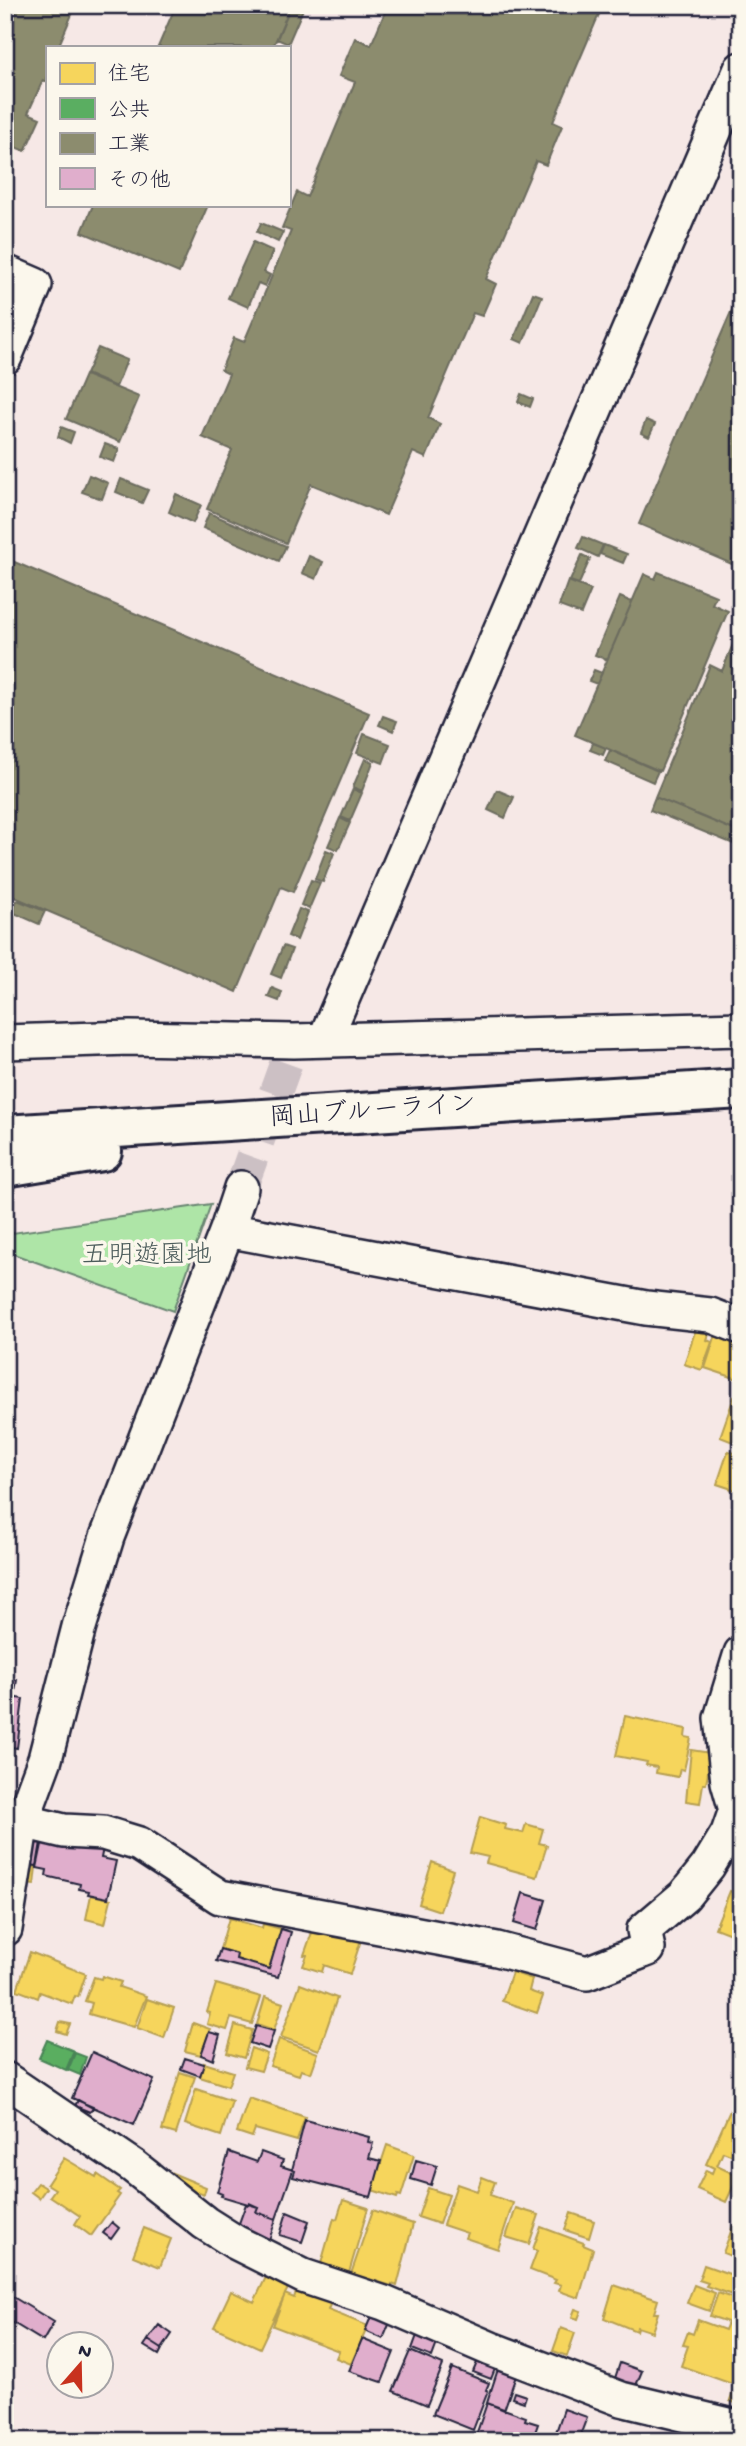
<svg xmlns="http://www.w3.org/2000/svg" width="746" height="2446" font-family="'Gochi Hand','Klee One',sans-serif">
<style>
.green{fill:#aee5a7;stroke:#688471;stroke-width:2}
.homes{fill:#f6d55c;stroke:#b69f52;stroke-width:2}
.public{fill:#5aae61;stroke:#498456;stroke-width:2}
.industry{fill:#8c8c6e;stroke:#6c6c5f;stroke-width:2}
.building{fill:#e0aecc;stroke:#22223b;stroke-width:2}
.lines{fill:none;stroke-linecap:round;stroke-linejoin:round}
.minor-tunnel{stroke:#ccc0c4;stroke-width:33;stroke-dasharray:33 17;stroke-linecap:butt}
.minor-casing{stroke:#22223b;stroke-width:38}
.major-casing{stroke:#22223b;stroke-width:44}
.minor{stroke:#fbf7ec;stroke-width:33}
.major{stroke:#fbf7ec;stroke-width:38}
.labels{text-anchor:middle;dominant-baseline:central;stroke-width:7;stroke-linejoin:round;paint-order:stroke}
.street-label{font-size:26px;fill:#22223b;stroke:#fbf7ec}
.park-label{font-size:26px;fill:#4c5c5b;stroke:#fbf7ec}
</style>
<rect width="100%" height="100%" fill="#f6e8e6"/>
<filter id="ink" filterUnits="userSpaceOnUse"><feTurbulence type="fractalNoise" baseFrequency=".0143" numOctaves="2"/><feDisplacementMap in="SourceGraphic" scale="14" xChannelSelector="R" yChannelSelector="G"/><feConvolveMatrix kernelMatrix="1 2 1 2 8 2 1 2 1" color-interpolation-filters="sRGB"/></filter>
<g filter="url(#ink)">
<path class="green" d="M211 1204 173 1311 5 1251V1234Z"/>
<path class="homes" d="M698 1323 711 1328 707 1340 712 1342 702 1370 684 1364Z
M717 1331 741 1339V1380L705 1368Z
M734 1397 741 1400V1436L738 1444 720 1437Z
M728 1451 741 1455V1492L717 1484Z
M625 1716 686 1729 685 1737 691 1738 684 1770 680 1769 678 1777 656 1773 657 1767 646 1765 647 1762 616 1756Z
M691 1750 711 1753 706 1784H703L700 1803 686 1801Z
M480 1817 506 1825 505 1829 523 1833 526 1824 543 1829 539 1843 547 1845 537 1877 486 1863 488 1857 470 1853Z
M432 1862 453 1870 440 1911 419 1904Z
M27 1866 36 1867 34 1885 26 1884Z
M730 1891 741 1895V1938L715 1928Z
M91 1895 111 1899 105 1924 86 1919Z
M229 1918 262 1928 263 1924 281 1929 269 1969 236 1959 237 1954 220 1949Z
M315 1924 361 1940 350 1974 324 1965 322 1972 303 1966 307 1955H304Z
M30 1952 86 1974 78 1997 75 1996 72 2004 40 1992 38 1998 17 1990Z
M512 1972 532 1979 529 1991 543 1996 537 2013 502 2001Z
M102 1976 121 1982 119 1987 146 1996 134 2027 89 2014 92 2003 85 2001 94 1977 101 1979Z
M216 1984 261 1997 252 2024 231 2018 227 2030 207 2024 210 2013 207 2012Z
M300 1984 337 1998 319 2050 281 2037Z
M265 1997 283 2003 274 2030 257 2024Z
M147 1999 174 2008 164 2038 137 2028Z
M60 2022 70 2024 66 2034 57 2031Z
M193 2023 210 2029 201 2055 185 2051Z
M235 2025 252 2030 244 2058 227 2053Z
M279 2039 318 2053 311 2073 301 2070 299 2075 270 2066Z
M251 2048 267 2054 261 2071 245 2067Z
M204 2063 233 2072 228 2086 200 2077Z
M180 2072 195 2077 176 2134 162 2130Z
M196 2089 232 2101 221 2136 185 2124Z
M249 2098 305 2117 297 2141 255 2129 252 2137 237 2132Z
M732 2106 741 2110V2159L723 2152 717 2166 738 2176 726 2202 697 2189 706 2170 712 2173 714 2168 706 2164Z
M387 2145 414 2155 401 2196 398 2195 397 2198 372 2190Z
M64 2158 96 2177 97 2174 120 2190 117 2193 120 2195 91 2236 75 2224 80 2216 50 2196 55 2189 47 2184Z
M165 2170 206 2187 204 2194 199 2192 196 2199 161 2179Z
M482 2177 495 2182 490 2195 513 2203 498 2249 465 2238 467 2233 443 2225 457 2184 477 2191Z
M38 2183 46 2188 39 2198 31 2192Z
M428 2188 449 2195 439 2224 418 2217Z
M343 2200 368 2208 348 2276 320 2267 334 2218 337 2219Z
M516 2208 539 2215 529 2244 506 2237Z
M373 2210 413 2224 397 2286 392 2284V2286L351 2274Z
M571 2213 594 2221 589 2238 565 2230Z
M733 2226 741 2229V2260L723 2253Z
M541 2227 584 2243 583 2245 593 2249 579 2298 559 2291 561 2285 554 2283 556 2280 530 2270 537 2251 533 2249Z
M144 2228 171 2239 160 2267 133 2256Z
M704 2265 741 2278V2298L706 2286 708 2283 699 2280Z
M266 2277 288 2288 260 2348 214 2327 231 2291 254 2302Z
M299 2284 333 2297 328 2310 368 2326 351 2364 336 2358 339 2351 273 2326 285 2294 294 2298Z
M614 2285 658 2300 654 2313H658L652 2332 637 2327 636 2331 604 2318Z
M694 2285 715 2293 709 2311 687 2303Z
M718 2293 741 2301V2358L732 2384 681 2366 688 2346 683 2345 688 2332 693 2334 698 2320 725 2330 728 2322 710 2316Z
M575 2309 581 2311 578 2319 572 2317Z
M561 2328 575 2333 567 2356 553 2351Z
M741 2371V2405L730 2401Z"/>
<path class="public" d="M47 2040 74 2051 66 2070 39 2058Z
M75 2053 86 2057 80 2075 68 2070Z"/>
<path class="industry" d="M5 5H57L73 12 59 45 65 47H47V82L43 80 28 113 40 118 25 151 15 147 5 169Z
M176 5H291L273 47H158Z
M291 5 303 9 288 44 277 39Z
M388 5H603L553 122 562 126 546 165 536 161 486 279 496 284 482 316 473 313 428 418 440 424 426 458 413 452 386 515 311 484 286 543 207 509 232 450 202 437 229 374 221 370 234 338 244 342 291 231 282 228 297 192 307 197 355 82 339 76 355 38 371 45Z
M93 205H208L179 273 82 232Z
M261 223 283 232 278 242 257 232Z
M253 242 273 251 264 272 270 275 265 286 258 283 248 307 228 298Z
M741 289V568L639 524Z
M533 293 542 296 523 343 514 339Z
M98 348 127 360 116 387 86 374Z
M85 375 139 397 120 442 66 419Z
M521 394 533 399 530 407 518 402Z
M646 420 655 424 649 437 641 433Z
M61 427 74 432 70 443 58 437Z
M105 444 119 449 114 462 100 457Z
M89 475 108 483 102 499 82 492Z
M121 479 148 490 142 503 116 492Z
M176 494 201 505 193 523 169 512Z
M209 513 286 546 279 561 203 528Z
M583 537 603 545 598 557 578 548Z
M604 545 627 554 623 563 600 554Z
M582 555 590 559 579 584 570 581Z
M309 556 323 562 316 579 302 573Z
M5 558 369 713 293 892 281 887 237 992 5 893Z
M658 572 716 596 712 604 728 611 660 771 575 735 644 574 655 579Z
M568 581 591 590 581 614 559 606Z
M620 597 632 602 607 660 595 655Z
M741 625V833L655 797 710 665 722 671Z
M594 670 602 673 597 684 589 681Z
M383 716 397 721 393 731 379 725Z
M364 734 390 744 383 763 357 753Z
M593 743 606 748 603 755 590 750Z
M610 750 658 771 653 782 605 761Z
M365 759 373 762 362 791 353 787Z
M353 789 362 793 350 821 341 817Z
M497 790 514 797 505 818 488 810Z
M655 797 741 833V847L650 810Z
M340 818 350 823 338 850 328 846Z
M326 850 334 853 323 882 315 879Z
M311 880 320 883 309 909 301 905Z
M17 900 45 911 39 924 12 912Z
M299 909 308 912 297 940 288 936Z
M283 946 292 949 281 978 271 974Z
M272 988 282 992 279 1001 268 997Z"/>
<path class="building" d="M5 1679 17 1680 14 1698 5 1696Z
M5 1696 23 1699 17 1748 5 1746Z
M28 1828 43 1830 37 1866 24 1864Z
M44 1835 103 1848 101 1858 116 1861 108 1898 88 1894 89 1891 79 1889 80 1884 46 1876 47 1870 37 1868Z
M523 1893 546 1900 537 1930 514 1923Z
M281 1929 291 1932 278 1977 216 1961 220 1949 237 1954 236 1959 269 1969Z
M256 2026 274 2031 268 2049 250 2043Z
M209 2032 220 2035 213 2060 201 2055Z
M92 2052 154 2080 134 2125 72 2098Z
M185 2058 204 2064 200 2076 181 2069Z
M78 2100 93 2108 90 2112 75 2106Z
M305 2120 369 2137 368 2142 373 2143 369 2158 381 2161 371 2197 293 2177 295 2171 292 2170Z
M229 2152 257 2162 261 2152 283 2160 281 2166 293 2170 276 2219 256 2212 258 2207 221 2196 222 2194 217 2192Z
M416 2160 437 2166 431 2185 411 2179Z
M249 2203 258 2207 256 2212 276 2219 267 2246 237 2229 246 2204 248 2205Z
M287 2212 309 2221 302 2242 280 2235Z
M112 2222 119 2228 111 2239 103 2233Z
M5 2292 54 2322 43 2341 5 2318Z
M373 2312 391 2320 383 2339 365 2331Z
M159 2325 172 2334 162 2349 148 2340Z
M419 2330 439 2338 432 2357 412 2349Z
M362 2339 394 2352 382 2382 349 2371Z
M148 2340 162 2349 159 2355 144 2346Z
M410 2351 443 2365 427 2405 393 2391Z
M481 2353 498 2361 491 2379 473 2372Z
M500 2363 518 2370 504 2410 487 2403Z
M620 2363 642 2371 635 2388 614 2381Z
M452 2368 489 2383 486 2390 488 2391 473 2430 433 2414Z
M514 2392 526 2396 524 2402 512 2398Z
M487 2403 526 2417 525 2420 538 2424 532 2441H474Z
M564 2409 587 2417 578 2441H562L554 2438Z"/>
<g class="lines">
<path class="minor-tunnel" d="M241 1188 294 1041"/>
<g class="minor-casing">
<path id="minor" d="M5 272 35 285 5 357
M325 1039 741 69
M5 1042 130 1038 294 1041 741 1029
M227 1230 646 1308 710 1315 741 1327
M22 1821 64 1831 103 1833 139 1844 220 1897 497 1949 587 1973 648 1949 644 1930 684 1896 708 1866 728 1833 736 1810 728 1782 721 1718 741 1653
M5 1929 22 1821 45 1759 79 1627 107 1537 227 1230 241 1188
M5 2079 133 2166 205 2223 235 2242 303 2276 384 2303 491 2349 621 2399 741 2428"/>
</g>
<g class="major-casing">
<path id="major" d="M5 1135 741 1089
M5 1167 102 1151"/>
</g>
<use href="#minor" class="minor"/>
<use href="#major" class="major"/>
</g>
</g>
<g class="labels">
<g class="street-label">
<text transform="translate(373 1113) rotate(-4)">岡山ブルーライン</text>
</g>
<g class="park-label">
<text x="147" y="1257">五明遊園地</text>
</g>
</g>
<rect width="746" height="2446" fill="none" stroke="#fbf7ec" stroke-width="28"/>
<rect x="14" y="14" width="718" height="2418" fill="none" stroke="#22223b" stroke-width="2.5" filter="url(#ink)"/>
<rect x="46" y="46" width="245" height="161" fill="#fbf7ec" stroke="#a4a2a5" stroke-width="2"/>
<rect x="60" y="63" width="35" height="21" fill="#f6d55c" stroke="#a4a2a5" stroke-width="2"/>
<text x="108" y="80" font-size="21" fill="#22223b">住宅</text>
<rect x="60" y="98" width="35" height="21" fill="#5aae61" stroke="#a4a2a5" stroke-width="2"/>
<text x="108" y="116" font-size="21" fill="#22223b">公共</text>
<rect x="60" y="133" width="35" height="21" fill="#8c8c6e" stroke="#a4a2a5" stroke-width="2"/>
<text x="108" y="150" font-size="21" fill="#22223b">工業</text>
<rect x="60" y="168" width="35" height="21" fill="#e0aecc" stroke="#a4a2a5" stroke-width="2"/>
<text x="108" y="186" font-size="21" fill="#22223b">その他</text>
<g transform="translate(80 2365) rotate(20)"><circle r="33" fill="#fbf7ec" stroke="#a4a2a5" stroke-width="2"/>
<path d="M0-5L12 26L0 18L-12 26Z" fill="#c8321e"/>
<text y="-10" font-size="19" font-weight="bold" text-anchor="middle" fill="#22223b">N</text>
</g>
</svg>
